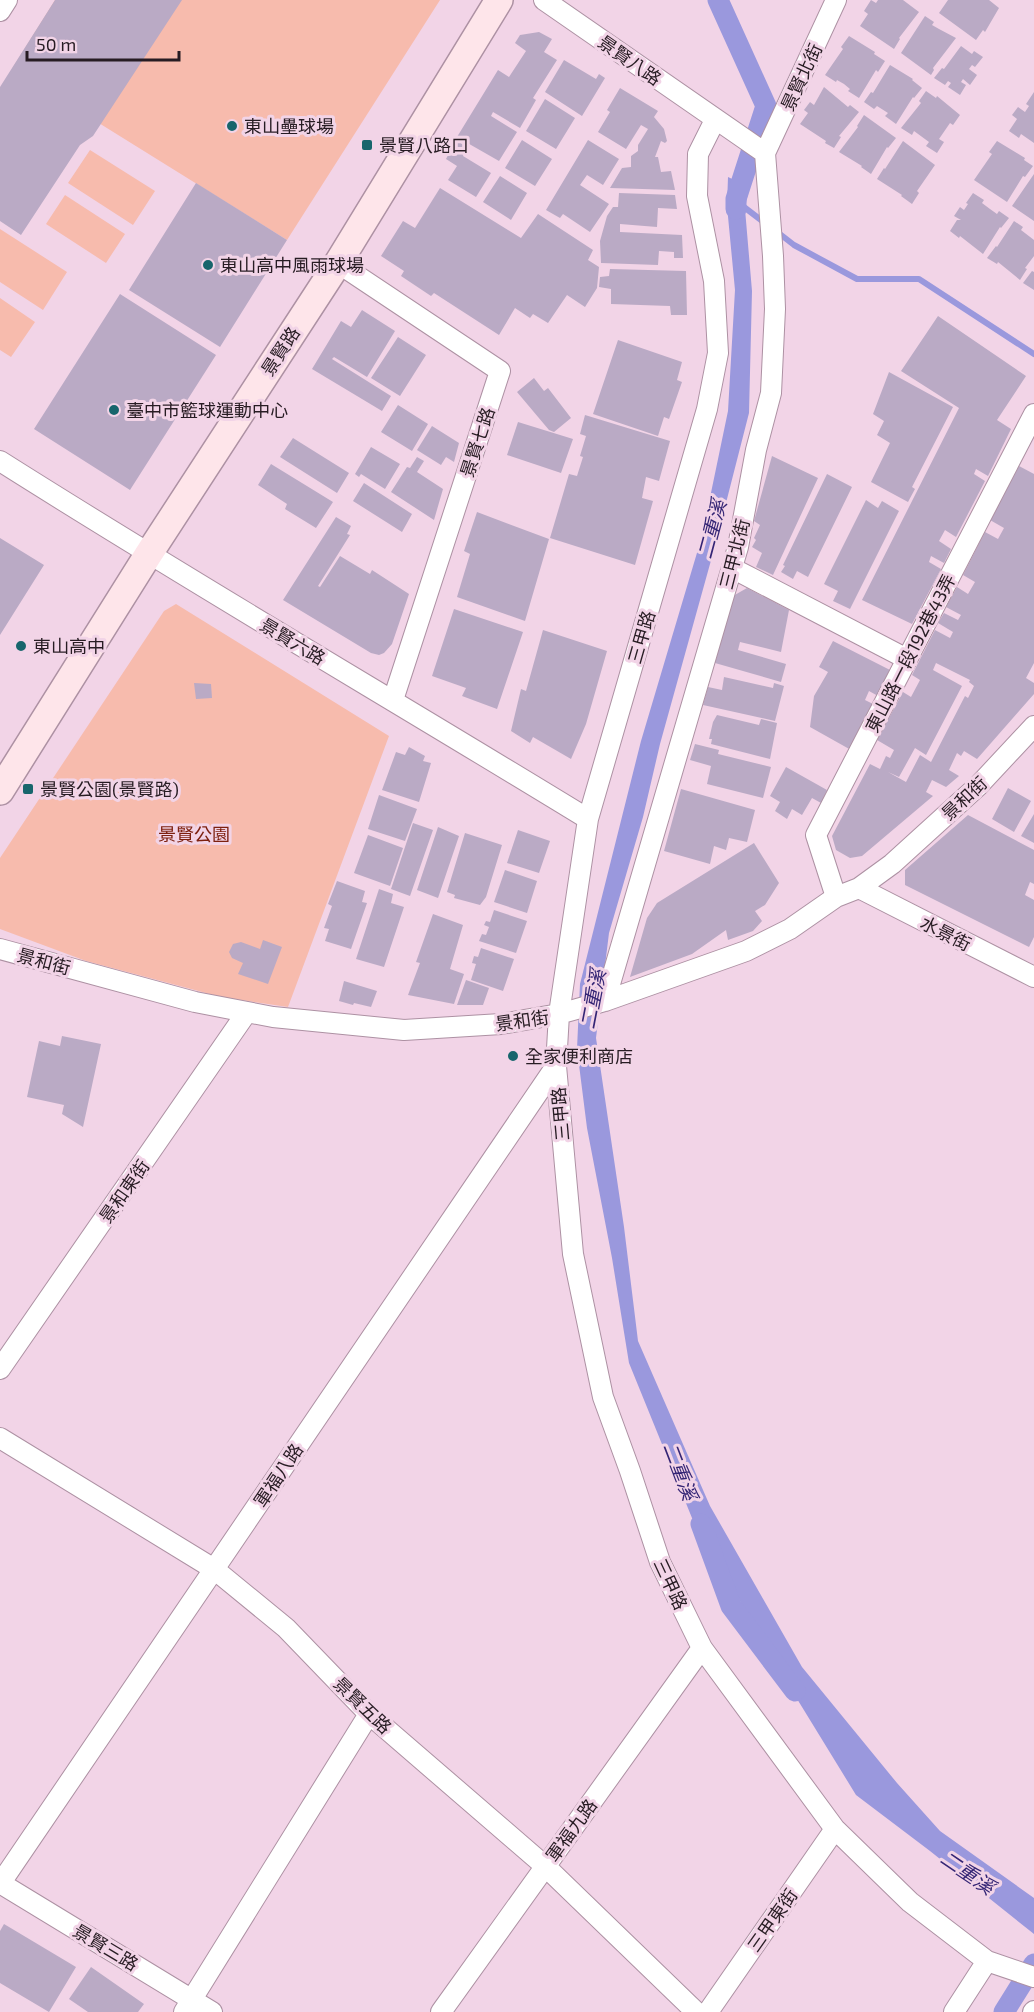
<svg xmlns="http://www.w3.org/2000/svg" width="1034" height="2012" font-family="'Exo 2','Noto Sans TC',sans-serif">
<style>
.green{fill:#f7bbad}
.water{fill:#9a98dd}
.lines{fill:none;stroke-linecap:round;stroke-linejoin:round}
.stream{stroke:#9a98dd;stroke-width:6}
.canal{stroke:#9a98dd;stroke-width:21}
.building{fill:#baaac5;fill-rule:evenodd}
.street-casing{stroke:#ad91a3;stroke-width:22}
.secondary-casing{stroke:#ad91a3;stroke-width:30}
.street{stroke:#fff;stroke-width:20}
.secondary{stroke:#fee5ea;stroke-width:27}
.poi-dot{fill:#17656c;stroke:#f2d4e7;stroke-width:2}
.labels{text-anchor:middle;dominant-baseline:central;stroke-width:6;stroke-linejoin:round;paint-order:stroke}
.street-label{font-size:18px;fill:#271c23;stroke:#f2d4e7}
.poi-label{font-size:18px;fill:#271c23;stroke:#f2d4e7;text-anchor:start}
.park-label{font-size:18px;fill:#7d200f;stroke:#f2d4e7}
.water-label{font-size:20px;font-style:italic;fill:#342575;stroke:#f2d4e7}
</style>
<rect width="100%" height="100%" fill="#f2d4e7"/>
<path class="green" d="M55 0H440L287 240 12 69Z
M90 150 155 191 133 225 68 183Z
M65 195 125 234 106 263 46 224Z
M0 229 67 272 43 310 0 282Z
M0 298 35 322 11 357 0 350Z
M176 604 389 736 288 1007 221 997 86 961 0 929V858L164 611Z"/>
<path class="water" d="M728 177 749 187 745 209 752 291 749 413 715 546 660 744 643 817 609 933 596 1038 624 1227 638 1341 710 1506 802 1667 897 1783 940 1831 1034 1898V1934L930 1851 856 1795 783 1676 692 1518 629 1363 612 1258 587 1128 577 1049 580 984 641 741 702 536 728 411 735 290 727 206Z"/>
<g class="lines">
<path class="stream" d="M740 204 765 223
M776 231 794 245 857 279H919L1034 354"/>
<path class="canal" d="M718 0 766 106 736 199V209
M701 1524 731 1606 795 1691
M1004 2012 1034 1964"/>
</g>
<path class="building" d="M55 0H182L93 136 80 145 21 235 0 221V87Z
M871 0 876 3 878 0H903L919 12 899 38 900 39 894 49 860 26 868 14 864 11Z
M948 0H989L999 8 985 32 983 30 976 40 939 13Z
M925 16 934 22 932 25 939 29 956 38 933 68 934 70 931 75 901 53Z
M539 32 552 39 544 52 557 60 533 98 536 100 520 128 493 112 491 116 517 132 499 161 457 137 498 70 509 77 526 51 515 43 520 35Z
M849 36 875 52 874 54 885 61 878 72 876 70 859 98 848 91 850 89 844 84 837 80 836 82 825 75 843 49 841 47Z
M961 46 972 54 974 51 983 57 975 67 972 65 969 69 977 75 970 85 963 79 961 82 966 85 960 95 948 87 951 83 948 81 945 85 934 78 942 68 944 69Z
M564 60 596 79 599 74 605 78 582 116 545 92Z
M890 65 913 79 912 80 922 88 914 98 913 97 896 124 885 116 888 113 877 106 874 109 864 102 871 92 873 93Z
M824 87 848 107 850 105 859 112 839 136 841 137 834 148 825 143 826 141 800 124 808 113 804 110 810 102 814 105Z
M620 88 658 111 654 117 664 129 667 141 665 143 661 141 655 157H658L661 172 671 171 675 190 610 188 622 168 631 167V156L638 151V145L648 129 641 125 626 149 598 132 610 112 607 110Z
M926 91 936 98 937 96 960 115 953 125 950 123 939 139 944 142 937 153 926 146 929 142 914 131 912 135 901 128 921 103 919 101Z
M1034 92V143L1021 134 1019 138 1009 131 1017 119 1012 115 1018 107 1025 112 1029 106 1026 104Z
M545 99 575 118 556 149 526 131Z
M864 115 896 138 888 148 887 147 871 174 861 167 862 166 839 152 858 127 857 126Z
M456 140 468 148 463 156 491 173 476 197 448 180 457 166 446 159Z
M522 140 552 159 535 186 505 168Z
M588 140 619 159 603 185 587 175 580 185 609 204 590 232 563 214 560 218 546 210Z
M903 141 935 165 917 191 919 193 912 204 901 196 902 195 877 179 884 168 885 169Z
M997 141 1025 158 1024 160 1033 166 1025 177 1023 176 1007 202 974 180 992 154 989 152Z
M1034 174V221L1012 206Z
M500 176 527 193 511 220 483 202Z
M196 183 287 240 220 347 129 290Z
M440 188 521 238 538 214 593 250 588 260 599 267 597 288 585 307 567 295 548 323 533 314 530 318 515 308 499 335 434 293 431 296 401 276 404 271 381 256 403 221 415 228Z
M619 193 675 195 677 209 658 208 657 227 620 224V232L682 235 683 258H674V252L659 251 658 265 601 263 600 241 607 216 613 207H618Z
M973 193 984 200 982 203 990 209 997 214 999 211 1009 218 1001 228 1000 227 983 254 960 236 959 238 950 231 957 220H961L954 216 960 207 964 210 968 204 966 203Z
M1014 221 1023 227 1021 230 1034 240V256L1025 268 1027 269 1020 280 998 262 997 264 987 258 996 246 997 247Z
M610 269 686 271 687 315H671L670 306 611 304V289L599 287 600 277 609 276Z
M1032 271 1034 272V290L1023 283Z
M120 294 216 355 130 490 34 429Z
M362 310 395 331 367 377 334 357 332 359 391 396 382 411 312 369 341 321 351 327Z
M938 316 1026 376 997 420 1011 429 988 476 976 469 974 474 985 481 956 537 945 530 939 541 951 549 944 563 931 556 929 562 941 569 912 624 862 600 959 408 901 371Z
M398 337 426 355 400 396 371 378Z
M618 340 682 362 677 380 682 382 669 419 664 417 658 436 593 414Z
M889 372 953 407 912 487 915 489 908 502 871 482 890 443 877 435 884 421 873 414Z
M534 378 544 391 548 388 571 418 554 432 549 430 517 392Z
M398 405 428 424 412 451 381 432Z
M585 415 670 441 659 481 646 477 642 498 653 501 635 565 550 538 569 474 577 476 583 457 580 456 586 436 580 434Z
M518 422 573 439 561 473 507 455Z
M432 426 459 443 454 462 446 457 441 465 417 450Z
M293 438 349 473 337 493 280 457Z
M371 447 400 464 385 489 361 474 359 477 355 474Z
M772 456 818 478 773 575 756 567 762 553 752 547 756 540 754 538 760 525 754 521Z
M417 457 424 461 417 472 443 489 434 520 391 492 407 467 410 468Z
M271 464 333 502 316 528 285 509 287 504 258 485Z
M1019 466 1034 474V663L1026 678 1034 683V694L977 759 964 751 961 756 957 753 949 770 959 776 946 787 932 780 926 792 933 796 862 856 850 858 836 850 832 836 870 764 880 769 886 756 890 758 894 750 877 740 903 692 911 697 920 680 912 675 935 630 950 638 953 632 938 623 944 613 958 620 961 615 946 607 957 587 968 594 975 582 963 575 985 532 998 539 1004 528 990 520ZM936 663 970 680 969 682 974 686 968 698 965 696 931 762 920 755 906 782 888 772 899 777 915 748 926 755 962 686 933 670Z
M827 474 852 487 808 577 797 571 793 579 781 572 785 566 783 565Z
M364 483 412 514 402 532 353 501Z
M866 500 878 508 882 501 899 511 850 609 833 601 838 591 824 584Z
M477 512 549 539 525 621 457 597 470 554 464 551Z
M336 517 351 526 347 534 350 535 318 586 320 587 340 556 370 574 372 570 409 594 392 644 384 653 379 655 371 653 283 600Z
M0 538 44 565 0 635Z
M747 588 789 610 781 652 740 642 738 650 786 664 781 682 715 663 733 596Z
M454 609 523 632 497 709 462 696 466 688 432 676Z
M543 630 607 651 586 724 571 759 533 737 530 743 511 731 521 689 526 691Z
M833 641 890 670 878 696 869 691 865 700 873 704 851 750 810 727 814 696 828 672 819 667Z
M724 677 773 688 774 683 784 686 775 721 703 705 708 687 722 690Z
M194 683 211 684 212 698 196 699Z
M717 715 759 725 761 719 777 723 770 759 711 744 712 739H709L713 722Z
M695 744 719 750 718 754 771 767 763 798 707 784 711 766 690 760Z
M409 747 425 756 423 761 431 763 419 802 382 790 396 752 405 755Z
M786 767 827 790 821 803 812 798 802 815 792 809 787 819 775 811 780 802 770 796Z
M1008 788 1031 801 1014 832 992 819Z
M681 789 755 810 747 842 729 838 726 850 714 846 710 864 664 851Z
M379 795 417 809 405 841 368 829Z
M1034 814V843L1021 836Z
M968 815 1034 850V884L1030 882 1025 895 1034 900V937L1029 947 905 885V870Z
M413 823 433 830 410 896 391 889Z
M438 827 459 836 438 898 417 890Z
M518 830 550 841 539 873 507 863Z
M465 833 502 845 486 897 480 905 454 898 455 895 447 892Z
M368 835 403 848 390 886 354 873Z
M754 843 779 883 765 905 755 911 762 921 753 931 728 940 726 930 692 954 630 977 647 918 657 903Z
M505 870 537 881 527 913 494 902Z
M337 881 365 891 362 902 367 903 351 949 325 941 329 929 324 928 332 906 328 904Z
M379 889 393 894 391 903 404 907 384 967 356 959Z
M494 910 527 921 516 953 479 941 482 934 486 935 489 927 484 925 486 921 490 922Z
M433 914 463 925 450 969 464 974 454 1004 408 995 420 963 416 962Z
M263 940 282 947 268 984 238 974 243 963 232 958 229 952 233 944 241 942 260 949Z
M481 948 514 959 503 991 471 980 476 964 472 963 474 956 478 957Z
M466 980 489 988 483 1005H457Z
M344 981 377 991 371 1007 354 1003 353 1005 339 1001Z
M62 1036 101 1044 83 1127 62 1114 64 1105 27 1097 39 1041 60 1046Z
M4 1924 76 1967 49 2012 0 1983V1931Z
M91 1967 144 2004 138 2012H88L69 1999Z"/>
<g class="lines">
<g class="street-casing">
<path id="street" d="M544 0 765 153 773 256 775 309 771 393 756 450 738 547 605 1001
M0 11 7 0
M715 120 698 154 697 196 714 281 718 353 707 409 588 819 559 1014 556 1066 573 1254 603 1397 630 1471 660 1562 702 1648 835 1829 910 1902 987 1961 1034 1977
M765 153 836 0
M338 263 500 371 393 700
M0 461C194 584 392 699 588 819
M732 568 907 659
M859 888 1034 977
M836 897 816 835 1034 414
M0 949 195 1002 273 1017 404 1030 501 1024 559 1014 605 1001 746 951 790 929 836 897 859 888 892 864 979 785 1034 726
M0 1369 247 1012
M0 1438 214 1569 286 1628 369 1714 545 1866 696 2012
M0 1883 212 2012
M0 1884 556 1066
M184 2012 369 1714
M441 2012 702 1648
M708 2012 835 1829
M954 2012 987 1961
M1033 2012 1034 2011"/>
</g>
<g class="secondary-casing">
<path id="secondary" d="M0 791 148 555 338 263 499 0"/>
</g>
<use href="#street" class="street"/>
<use href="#secondary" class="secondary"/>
</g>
<g class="poi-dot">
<circle cx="232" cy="126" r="6"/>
<rect x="361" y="139" width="12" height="12" rx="3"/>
<circle cx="208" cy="265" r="6"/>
<circle cx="114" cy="410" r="6"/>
<circle cx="21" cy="646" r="6"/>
<rect x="22" y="783" width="12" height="12" rx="3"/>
<circle cx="513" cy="1056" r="6"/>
</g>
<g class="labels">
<g class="street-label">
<text transform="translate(630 60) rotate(35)">景賢八路</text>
<text transform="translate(801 77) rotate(-65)">景賢北街</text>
<text transform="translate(280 351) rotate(-57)">景賢路</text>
<text transform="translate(477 442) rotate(-72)">景賢七路</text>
<text transform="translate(734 554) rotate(-76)">三甲北街</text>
<text transform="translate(641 637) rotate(-74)">三甲路</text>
<text transform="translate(293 641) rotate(31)">景賢六路</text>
<text transform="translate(910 653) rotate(-63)">東山路一段192巷43弄</text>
<text transform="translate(964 798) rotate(-43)">景和街</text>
<text transform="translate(946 933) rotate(27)">水景街</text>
<text transform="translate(44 961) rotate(15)">景和街</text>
<text transform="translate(522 1020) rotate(-8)">景和街</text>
<text transform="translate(560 1114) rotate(-95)">三甲路</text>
<text transform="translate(124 1191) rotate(-55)">景和東街</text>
<text transform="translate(278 1475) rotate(-56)">軍福八路</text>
<text transform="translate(671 1584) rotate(65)">三甲路</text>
<text transform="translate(363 1705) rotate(44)">景賢五路</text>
<text transform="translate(571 1830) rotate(-54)">軍福九路</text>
<text transform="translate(772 1920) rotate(-55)">三甲東街</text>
<text transform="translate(106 1947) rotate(31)">景賢三路</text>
</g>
<g class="poi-label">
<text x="244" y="126">東山壘球場</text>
<text x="379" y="145">景賢八路口</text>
<text x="220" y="265">東山高中風雨球場</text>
<text x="126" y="410">臺中市籃球運動中心</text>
<text x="33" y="646">東山高中</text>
<text x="40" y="789">景賢公園(景賢路)</text>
<text x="525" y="1056">全家便利商店</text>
</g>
<g class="park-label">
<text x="194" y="834">景賢公園</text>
</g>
<g class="water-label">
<text transform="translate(711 529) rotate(-75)">二重溪</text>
<text transform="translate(592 999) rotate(-79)">二重溪</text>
<text transform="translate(681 1471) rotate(69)">二重溪</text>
<text transform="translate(968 1872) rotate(34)">二重溪</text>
</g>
</g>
<path d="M27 51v9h152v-9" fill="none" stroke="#271c23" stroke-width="3"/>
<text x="36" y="51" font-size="18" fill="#271c23" stroke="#f2d4e7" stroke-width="4.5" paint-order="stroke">50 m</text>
</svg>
